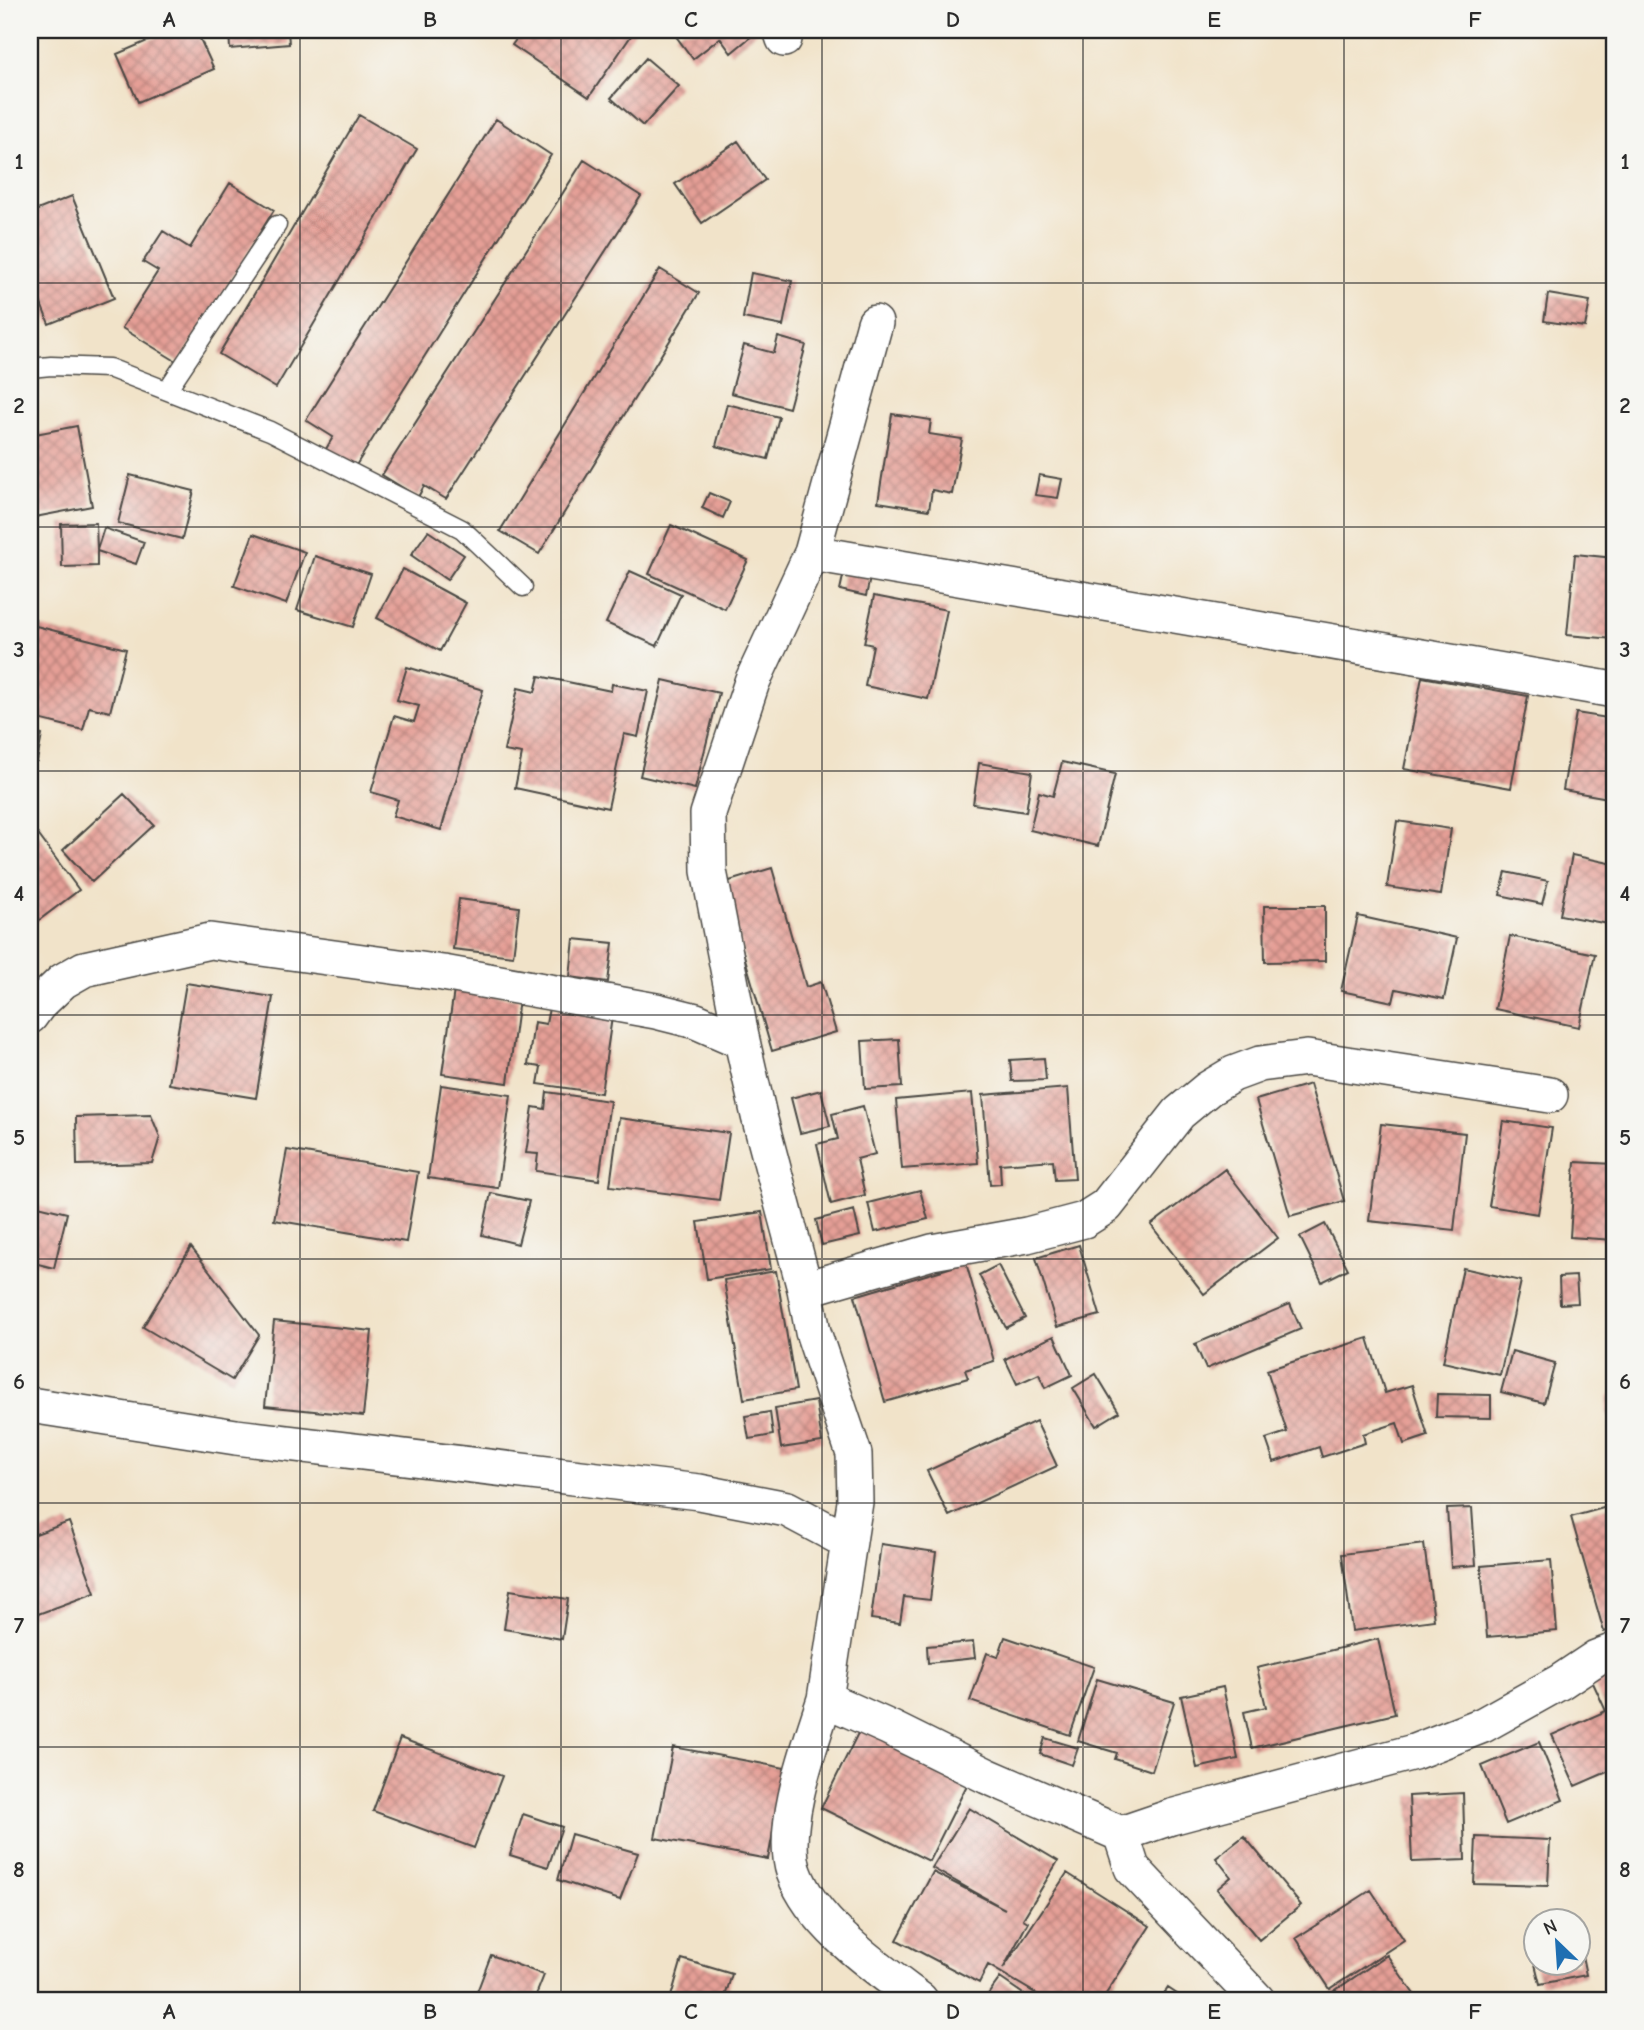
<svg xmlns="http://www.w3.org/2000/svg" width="1644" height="2030" font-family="'Comic Neue',sans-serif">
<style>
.building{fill:url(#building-cross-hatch)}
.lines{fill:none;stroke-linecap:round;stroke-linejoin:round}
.service-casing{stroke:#494743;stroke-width:21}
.minor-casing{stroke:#494743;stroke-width:38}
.service{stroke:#fff;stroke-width:18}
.minor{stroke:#fff;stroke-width:35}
.grid{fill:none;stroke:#2b2b2b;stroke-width:2;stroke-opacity:0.55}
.neatline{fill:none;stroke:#2b2b2b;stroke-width:2.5}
.grid-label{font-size:23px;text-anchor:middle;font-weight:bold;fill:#2b2b2b}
</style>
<defs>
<pattern id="building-cross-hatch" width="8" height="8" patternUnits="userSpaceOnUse" patternTransform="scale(1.75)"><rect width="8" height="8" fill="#e59f96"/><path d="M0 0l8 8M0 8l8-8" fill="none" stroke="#ba827b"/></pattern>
</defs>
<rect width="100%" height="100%" fill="#f6f6f2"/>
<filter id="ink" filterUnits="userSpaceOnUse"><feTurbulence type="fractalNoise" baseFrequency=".0143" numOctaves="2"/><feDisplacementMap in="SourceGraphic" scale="14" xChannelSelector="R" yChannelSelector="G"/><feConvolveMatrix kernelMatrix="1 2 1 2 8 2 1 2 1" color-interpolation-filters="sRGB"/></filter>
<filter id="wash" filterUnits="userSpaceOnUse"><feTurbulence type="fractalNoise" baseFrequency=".00686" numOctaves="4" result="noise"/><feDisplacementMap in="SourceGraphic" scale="28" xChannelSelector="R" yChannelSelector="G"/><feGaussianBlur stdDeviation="1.57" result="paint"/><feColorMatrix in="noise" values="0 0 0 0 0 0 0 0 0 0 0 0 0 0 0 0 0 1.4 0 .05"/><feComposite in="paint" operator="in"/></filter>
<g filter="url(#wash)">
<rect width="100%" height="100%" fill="#f1e3c9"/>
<g id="blocks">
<path class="building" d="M173 30H196L214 69 138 102 117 54Z
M229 30H288L289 44 230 49Z
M523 30H635L589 97 512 45Z
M682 30H759L731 53 720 38 693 59 675 35Z
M646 58 679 86 643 126 611 98Z
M359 115 417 149 276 388 219 354Z
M496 119 551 155 355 467 326 449 333 437 306 420Z
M738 141 765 180 702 223 675 184Z
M584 160 641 196 446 499 424 486 418 497 382 475Z
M230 183 274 210 179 363 122 328 158 271 143 262 163 231 190 248Z
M72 196 114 298 49 324 30 276V213Z
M660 269 699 293 539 554 500 531Z
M751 273 792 281 783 326 743 318Z
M1548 294 1590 301 1585 327 1544 321Z
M30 316 39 336 30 340Z
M778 337 806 345 789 408 731 393 744 345 774 353Z
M727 404 779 417 768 459 716 446Z
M892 414 931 420 929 434 962 439 952 494 932 490 929 510 878 502Z
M77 426 92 506 30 518V435Z
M130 475 194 491 182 539 118 523Z
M1039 475 1062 479 1058 498 1035 495Z
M709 493 730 502 723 518 702 508Z
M96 523 97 550 104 528 144 542 136 564 97 551V566L62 567 61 524Z
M671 525 748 560 725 609 649 574Z
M428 531 464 555 447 580 411 555Z
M253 534 305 552 286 604 234 586Z
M1575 554 1614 558V639L1567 635Z
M315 556 371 574 353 627 297 610Z
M403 569 466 603 440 651 377 618Z
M630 571 681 594 657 646 606 623Z
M844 572 870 578 866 596 840 590Z
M874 596 947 610 928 699 865 686 873 645 864 643Z
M30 618 35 619 31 634H30Z
M36 626 126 649 110 712 89 707 83 730 30 717V650Z
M407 667 483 690 441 830 393 816 398 800 371 792 394 716 414 722 419 706 397 700Z
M539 676 611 691 612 684 648 691 638 737 624 734 608 808 515 788 522 754 504 751 518 688 535 692Z
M1422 677 1528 696 1511 788 1404 769Z
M663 680 719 693 695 789 640 776Z
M1576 713 1614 719V799L1563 790Z
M30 732 42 735 37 761 30 759Z
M1062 762 1115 774 1098 846 1030 830 1039 792 1053 796Z
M979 763 1032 772 1026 812 973 804Z
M124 794 154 825 92 882 63 850Z
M1397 821 1451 829 1441 895 1387 887Z
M37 833 79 890 34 924 30 918V839Z
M1572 855 1614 864V925L1560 915Z
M772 868 806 987 821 982 836 1032 772 1051 723 883Z
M1506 872 1548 881 1542 904 1500 895Z
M459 899 519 907 513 956 453 949Z
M1264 906H1325V961L1265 962Z
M1358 916 1457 938 1444 999 1396 989 1393 1002 1341 991Z
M1510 936 1595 954 1579 1027 1495 1009Z
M574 939 613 943 608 982 570 977Z
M186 983 273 997 256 1098 169 1084Z
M454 990 519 999 508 1083 442 1074Z
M549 1008 612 1017 601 1093 538 1084 541 1067 528 1065 534 1022 546 1024Z
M899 1039 902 1087 865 1089 862 1041Z
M1044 1058 1046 1080 1012 1081 1010 1060Z
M1310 1084 1344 1201 1290 1216 1256 1100Z
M441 1085 511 1095 498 1188 428 1178Z
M1068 1088 1075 1179 1055 1180 1053 1160 1000 1164 1001 1184 990 1185 983 1095Z
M821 1090 830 1126 800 1133 791 1098Z
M547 1092 610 1101 599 1180 536 1171 538 1154 526 1153 533 1107 545 1109Z
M972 1093 978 1163 902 1169 896 1100Z
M863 1106 875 1154 857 1159 865 1195 831 1204 817 1144 838 1139 832 1114Z
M151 1115 160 1137 152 1163 77 1165 76 1117Z
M619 1118 729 1133 719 1200 610 1186Z
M1503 1121 1552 1128 1538 1214 1489 1206Z
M1381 1124 1465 1133 1454 1230 1369 1221Z
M287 1150 418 1172 406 1242 274 1220Z
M1575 1162 1614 1164V1240L1570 1237Z
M1225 1169 1278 1238 1204 1294 1151 1225Z
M920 1190 928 1219 875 1232 868 1203Z
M491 1193 529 1201 518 1244 482 1235Z
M30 1204 67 1213 54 1268 30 1262Z
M854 1210 860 1236 822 1245 816 1220Z
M762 1212 771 1269 707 1279 698 1222Z
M1325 1224 1348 1269 1322 1282 1300 1237Z
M1079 1245 1100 1315 1057 1327 1036 1258Z
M191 1247 259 1335 232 1380 143 1327Z
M966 1263 994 1361 965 1370 968 1378 885 1402 855 1296Z
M998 1265 1025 1318 1006 1328 979 1275Z
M1463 1268 1521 1281 1500 1375 1443 1362Z
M776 1271 796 1390 744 1399 724 1280Z
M1576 1276 1578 1303 1560 1304 1559 1277Z
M1290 1304 1301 1329 1206 1369 1195 1344Z
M274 1321 372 1331 363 1416 265 1406Z
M1054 1336 1072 1375 1045 1388 1039 1374 1017 1384 1005 1359Z
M1368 1338 1385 1393 1412 1385 1428 1436 1404 1444 1397 1423 1363 1434 1365 1443 1322 1457 1319 1447 1274 1462 1266 1439 1287 1432 1267 1370Z
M1512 1351 1555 1363 1544 1403 1501 1392Z
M1096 1374 1119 1412 1096 1426 1073 1388Z
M1614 1389V1424L1607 1412V1405L1609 1397Z
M1437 1394 1491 1395V1418L1436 1417Z
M816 1401 822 1442 781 1448 775 1408Z
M770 1412 773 1435 749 1439 745 1416Z
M1036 1421 1057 1466 949 1516 927 1471Z
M1614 1505V1629L1604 1632 1571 1517Z
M1472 1508 1476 1565 1451 1567 1447 1509Z
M69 1522 95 1593 30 1617V1536Z
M881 1544 936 1552 930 1600 904 1597 900 1623 871 1619Z
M1424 1544 1434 1620 1352 1631 1342 1554Z
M1551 1560 1557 1631 1487 1637 1481 1566Z
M510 1590 568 1599 562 1639 504 1629Z
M1005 1637 1094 1667 1070 1735 970 1701 987 1653 998 1657Z
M1378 1639 1395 1714 1252 1748 1244 1712 1266 1707 1257 1668Z
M973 1642 975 1658 928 1663 927 1646Z
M1614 1660V1769L1575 1786 1552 1735 1606 1711 1588 1672Z
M1097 1679 1174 1702 1152 1771 1115 1759 1117 1753 1078 1741Z
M1223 1687 1238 1759 1197 1768 1181 1696Z
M861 1727 969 1781 929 1861 821 1808Z
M400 1738 502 1776 474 1848 373 1811Z
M1045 1738 1078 1748 1072 1765 1040 1754Z
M1539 1742 1563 1800 1506 1824 1482 1766Z
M673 1747 785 1768 768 1859 655 1838Z
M1463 1793 1465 1860 1412 1862 1409 1796Z
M969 1808 1058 1861 1023 1919 1028 1922 1003 1969 1067 1873 1150 1926 1102 2000H1047L988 1965 979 1983 897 1940 933 1872 1005 1909 932 1868Z
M523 1814 562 1827 548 1867 510 1855Z
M571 1834 638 1853 620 1900 558 1880Z
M1244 1836 1301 1905 1259 1940 1217 1889 1231 1877 1216 1858Z
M1476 1837 1550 1840 1548 1886 1474 1884Z
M1371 1890 1404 1940 1330 1989 1296 1938Z
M1581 1951 1586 1975 1540 1984 1535 1964H1578V1952Z
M491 1955 544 1975 534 2000H474Z
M1387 1955 1418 2000H1321Z
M682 1959 732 1974 724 2000H670Z
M1000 1978 1032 2000H984Z
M1168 1988 1186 2000H1160Z"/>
</g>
</g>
<g filter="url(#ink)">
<use href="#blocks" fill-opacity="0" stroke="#494743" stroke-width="2"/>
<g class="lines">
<g class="service-casing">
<path id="service" d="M30 368 51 366 109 368 270 431 462 529 523 587
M167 390 277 225"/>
</g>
<g class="minor-casing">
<path id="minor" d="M781 30 784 39
M812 553 1614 690
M30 1016 38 1005 63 981 84 969 210 941 443 973 656 1011 696 1021 742 1041
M805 1289 759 1116 742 1041 709 871 708 814 752 682 812 553 875 323
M30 1405 236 1437 699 1492 787 1509 849 1542
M825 1699C811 1743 779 1827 794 1872 813 1925 877 1968 920 2000
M1121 1834 987 1776 890 1728 825 1699 855 1502 854 1454 813 1332 805 1289 932 1252 1027 1235 1084 1220 1106 1206 1179 1113 1208 1089 1233 1074 1260 1064 1307 1058 1550 1095
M1257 2000 1132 1868 1121 1834 1171 1817 1414 1752 1483 1725 1560 1682 1596 1658 1614 1651"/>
</g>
<use href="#service" class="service"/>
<use href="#minor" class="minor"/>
</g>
</g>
<path class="grid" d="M300 30V2000M561 30V2000M822 30V2000M1083 30V2000M1344 30V2000M30 283H1614M30 527H1614M30 771H1614M30 1015H1614M30 1259H1614M30 1503H1614M30 1747H1614"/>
<rect width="1644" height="2030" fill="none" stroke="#f6f6f2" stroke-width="77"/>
<g transform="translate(1557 1942) rotate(335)"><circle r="33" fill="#f6f6f2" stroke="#a5a5a2" stroke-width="2"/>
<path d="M0-5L12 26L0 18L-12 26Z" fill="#1f6fb2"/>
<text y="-10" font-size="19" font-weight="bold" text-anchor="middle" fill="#2b2b2b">N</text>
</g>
<rect x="38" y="38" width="1568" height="1954" class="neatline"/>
<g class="grid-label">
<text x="169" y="27">A</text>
<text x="430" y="27">B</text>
<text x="691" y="27">C</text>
<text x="953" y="27">D</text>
<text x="1214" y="27">E</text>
<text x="1475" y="27">F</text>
<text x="19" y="169">1</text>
<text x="1625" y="169">1</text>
<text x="19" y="413">2</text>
<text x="1625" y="413">2</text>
<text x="19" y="657">3</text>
<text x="1625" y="657">3</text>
<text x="19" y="901">4</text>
<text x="1625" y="901">4</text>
<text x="19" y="1145">5</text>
<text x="1625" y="1145">5</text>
<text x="19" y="1389">6</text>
<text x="1625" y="1389">6</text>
<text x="19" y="1633">7</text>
<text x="1625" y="1633">7</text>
<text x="19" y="1877">8</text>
<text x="1625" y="1877">8</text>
<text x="169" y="2019">A</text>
<text x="430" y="2019">B</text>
<text x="691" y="2019">C</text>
<text x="953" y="2019">D</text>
<text x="1214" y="2019">E</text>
<text x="1475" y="2019">F</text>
</g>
</svg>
